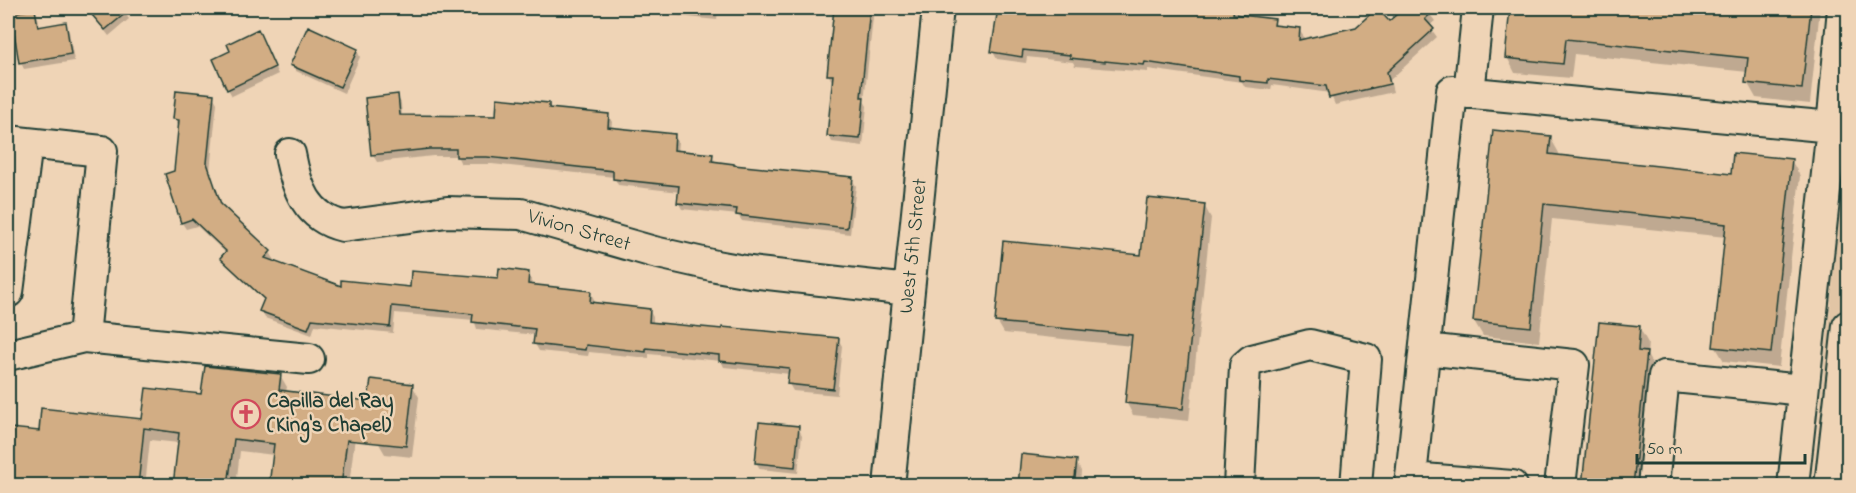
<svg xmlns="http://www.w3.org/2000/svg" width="1856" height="493" font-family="'Indie Flower',sans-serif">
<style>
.built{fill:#e2c5a5}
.shadow{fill:#0003}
.building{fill:#d2ad84;stroke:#1f3d34;stroke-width:1.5}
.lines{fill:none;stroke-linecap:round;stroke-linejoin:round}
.minor-casing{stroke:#1f3d34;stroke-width:34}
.minor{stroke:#efd4b6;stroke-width:30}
.labels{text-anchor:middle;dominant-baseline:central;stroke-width:5;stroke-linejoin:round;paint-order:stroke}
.street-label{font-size:21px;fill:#1f3d34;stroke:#efd4b6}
.poi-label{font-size:21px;font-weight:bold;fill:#1f3d34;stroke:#efd4b6;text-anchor:start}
</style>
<rect width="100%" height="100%" fill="#efd4b6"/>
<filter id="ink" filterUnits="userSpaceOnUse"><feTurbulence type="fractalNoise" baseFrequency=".0167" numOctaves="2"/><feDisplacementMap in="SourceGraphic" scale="12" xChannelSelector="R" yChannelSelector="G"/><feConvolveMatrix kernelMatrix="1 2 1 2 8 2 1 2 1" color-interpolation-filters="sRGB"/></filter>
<g filter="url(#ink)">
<path class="built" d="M1848 126V485H1813Z"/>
<path class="shadow" d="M87 8H121L129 19 109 36Z
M664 8H718L717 20 668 15Z
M835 8H874L864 101 867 106 863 146 832 142 829 136 834 81H832L828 74Z
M999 8H1237V16L1274 20 1277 27 1299 30 1304 37 1303 40 1389 23 1406 8H1425L1435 21 1429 26 1437 37 1390 80 1393 92 1335 105 1330 93 1272 85 1271 90 1245 87 1242 82 1148 69V72L1075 66 1073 62 1027 57 1026 63 997 59 993 52Z
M1512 8H1736L1754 9V8H1820L1810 104 1756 98 1747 82 1748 72 1574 54 1571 78 1515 73 1507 57Z
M35 11 38 17 40 28 65 24 69 31 74 61 24 69 21 63Z
M261 38 278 74 232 96 228 89Z
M357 50 360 57 344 93 296 71 292 65Z
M213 96 217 103 210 171 222 207 270 252 274 259 271 262 342 289H411L499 280 528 273 532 280 531 286 590 292 594 299V304L649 310 653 317V323L838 339 842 346 837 395 793 391 789 384 790 374 724 367 721 361 649 354V358L589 352 588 356 539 351 535 344 536 335 477 329 474 320 395 313 393 333 315 325 312 335 265 318 261 311 265 301 226 265 222 258 226 253 197 226 186 229 182 223 166 175 175 172 180 126 178 125 174 119Z
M397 96 401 103 402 117H497L549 105 551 109 608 115 612 122 611 129 675 136 678 142 677 152 712 155 716 163 852 179 856 186 850 234 742 221 738 215 682 209 678 202 680 192 618 185 614 177 492 164H461L457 156H433L377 162 373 155 366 99Z
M1550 137 1559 153 1558 157 1732 176 1791 160 1800 176 1779 367 1724 361 1715 346 1726 237 1552 219 1539 342 1483 336 1474 321Z
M1204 205 1211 218 1189 421 1133 415 1126 402 1132 346 1004 333 997 321 1142 257Z
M1639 327 1648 343 1647 355 1655 369 1642 486H1583Z
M280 375 287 387 286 392 370 403 412 385 419 397 412 457 385 454 378 442 355 437 349 486H270L274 455 240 451 236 486H174L179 443 150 440 145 486H8L12 430 40 433 144 420 202 396Z
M798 428 802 435 798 473 760 469 756 462Z
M1076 462 1081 471 1080 486H1019Z"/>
<path class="building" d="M86 8H132L105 30Z
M834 8H870L861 97H864L860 139 827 136 833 75H827Z
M998 8H1234L1233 14 1275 19 1274 25 1300 28 1299 40 1356 27 1377 8 1389 21 1404 8H1437L1425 19 1434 29 1387 72 1390 84 1329 98 1326 86 1268 79V83L1239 80V76L1145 62 1144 65 1105 61V62L1070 58V55L1023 50 1022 57 991 52Z
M1510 8H1811L1802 89 1745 83 1748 58 1566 39 1563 64 1505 58Z
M35 9 38 27 66 22 71 54 19 63 11 13Z
M308 26 358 49 340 87 290 65Z
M258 29 275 67 227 90 213 59 230 51 227 44Z
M176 90 214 94 207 163 221 204 271 251 265 258 341 286V280L410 287 411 271 498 278 499 268 529 272 528 284 591 291 590 302 650 309 649 322 722 329V327L839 338 833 389 787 384 789 368 719 361V355L646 348V352L586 345 585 350 533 344 535 329 472 322 473 314 392 306 390 327 312 319 308 329 259 311 264 299 220 258 226 251 192 219 181 223 165 174 174 171 179 120 173 119Z
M398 94 400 115 496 116 497 98 549 103V108L609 114 608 127 675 134 674 150 713 154 712 161 734 164V165L853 177 847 228 736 215 737 209 677 203 679 186 613 179V171L487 157H456V149H429L371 155 365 98Z
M1493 130 1551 136 1549 154 1731 174 1733 153 1792 159 1771 353 1713 347 1726 224 1544 204 1531 327 1473 321Z
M1147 198 1205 204 1183 409 1125 403 1132 335 995 322 1003 241 1141 255Z
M1599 322 1640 326 1638 351 1647 352 1633 486H1582Z
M205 366 281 374 279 390 368 401 371 379 413 384 406 446 347 440 341 486H269L274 444 234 439 228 486H173L179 433 144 428 138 486H8V459L11 428 39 431 41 408 142 419 146 388 201 394Z
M759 422 799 426 795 467 755 463Z
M1021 454 1077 460 1074 486H1018Z"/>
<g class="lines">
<g class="minor-casing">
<path id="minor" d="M1469 93 1478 8
M1832 127 1843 8
M8 141 102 151 84 337 309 359
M290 154C296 187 307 218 343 226L447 212 521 214 654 252 716 266 750 272 909 290
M8 292 27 143
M1425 349 1574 365 1560 486
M8 355 84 337
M1411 478 1512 486
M889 486 938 8
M1239 486 1245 366 1252 360 1310 345 1366 359 1356 486
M1410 486 1452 91 1832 127 1793 486
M1653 486 1664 376 1803 390
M1830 486 1848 326"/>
</g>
<use href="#minor" class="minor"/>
</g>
</g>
<defs>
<g id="church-ring" transform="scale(1.5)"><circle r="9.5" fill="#efd4b6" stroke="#d1495b" stroke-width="1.5"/><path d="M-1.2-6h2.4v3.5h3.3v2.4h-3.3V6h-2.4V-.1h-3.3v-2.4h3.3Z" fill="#d1495b"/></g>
</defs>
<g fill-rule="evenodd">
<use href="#church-ring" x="246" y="414"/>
</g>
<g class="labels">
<g class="street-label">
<text transform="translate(579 231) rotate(16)">Vivion Street</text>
<text transform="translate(914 246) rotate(-84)">West 5th Street</text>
</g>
<g class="poi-label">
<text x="267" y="402">Capilla del Ray<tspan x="267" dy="24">(King's Chapel)</tspan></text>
</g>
</g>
<rect width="1856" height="493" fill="none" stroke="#efd4b6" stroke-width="30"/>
<rect x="15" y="15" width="1826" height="463" fill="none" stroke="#1f3d34" stroke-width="2" filter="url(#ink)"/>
<path d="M1637 454v9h168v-9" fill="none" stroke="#1f3d34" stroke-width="3"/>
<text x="1646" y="454" font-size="18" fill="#1f3d34" stroke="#efd4b6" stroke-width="4.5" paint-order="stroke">50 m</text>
</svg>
